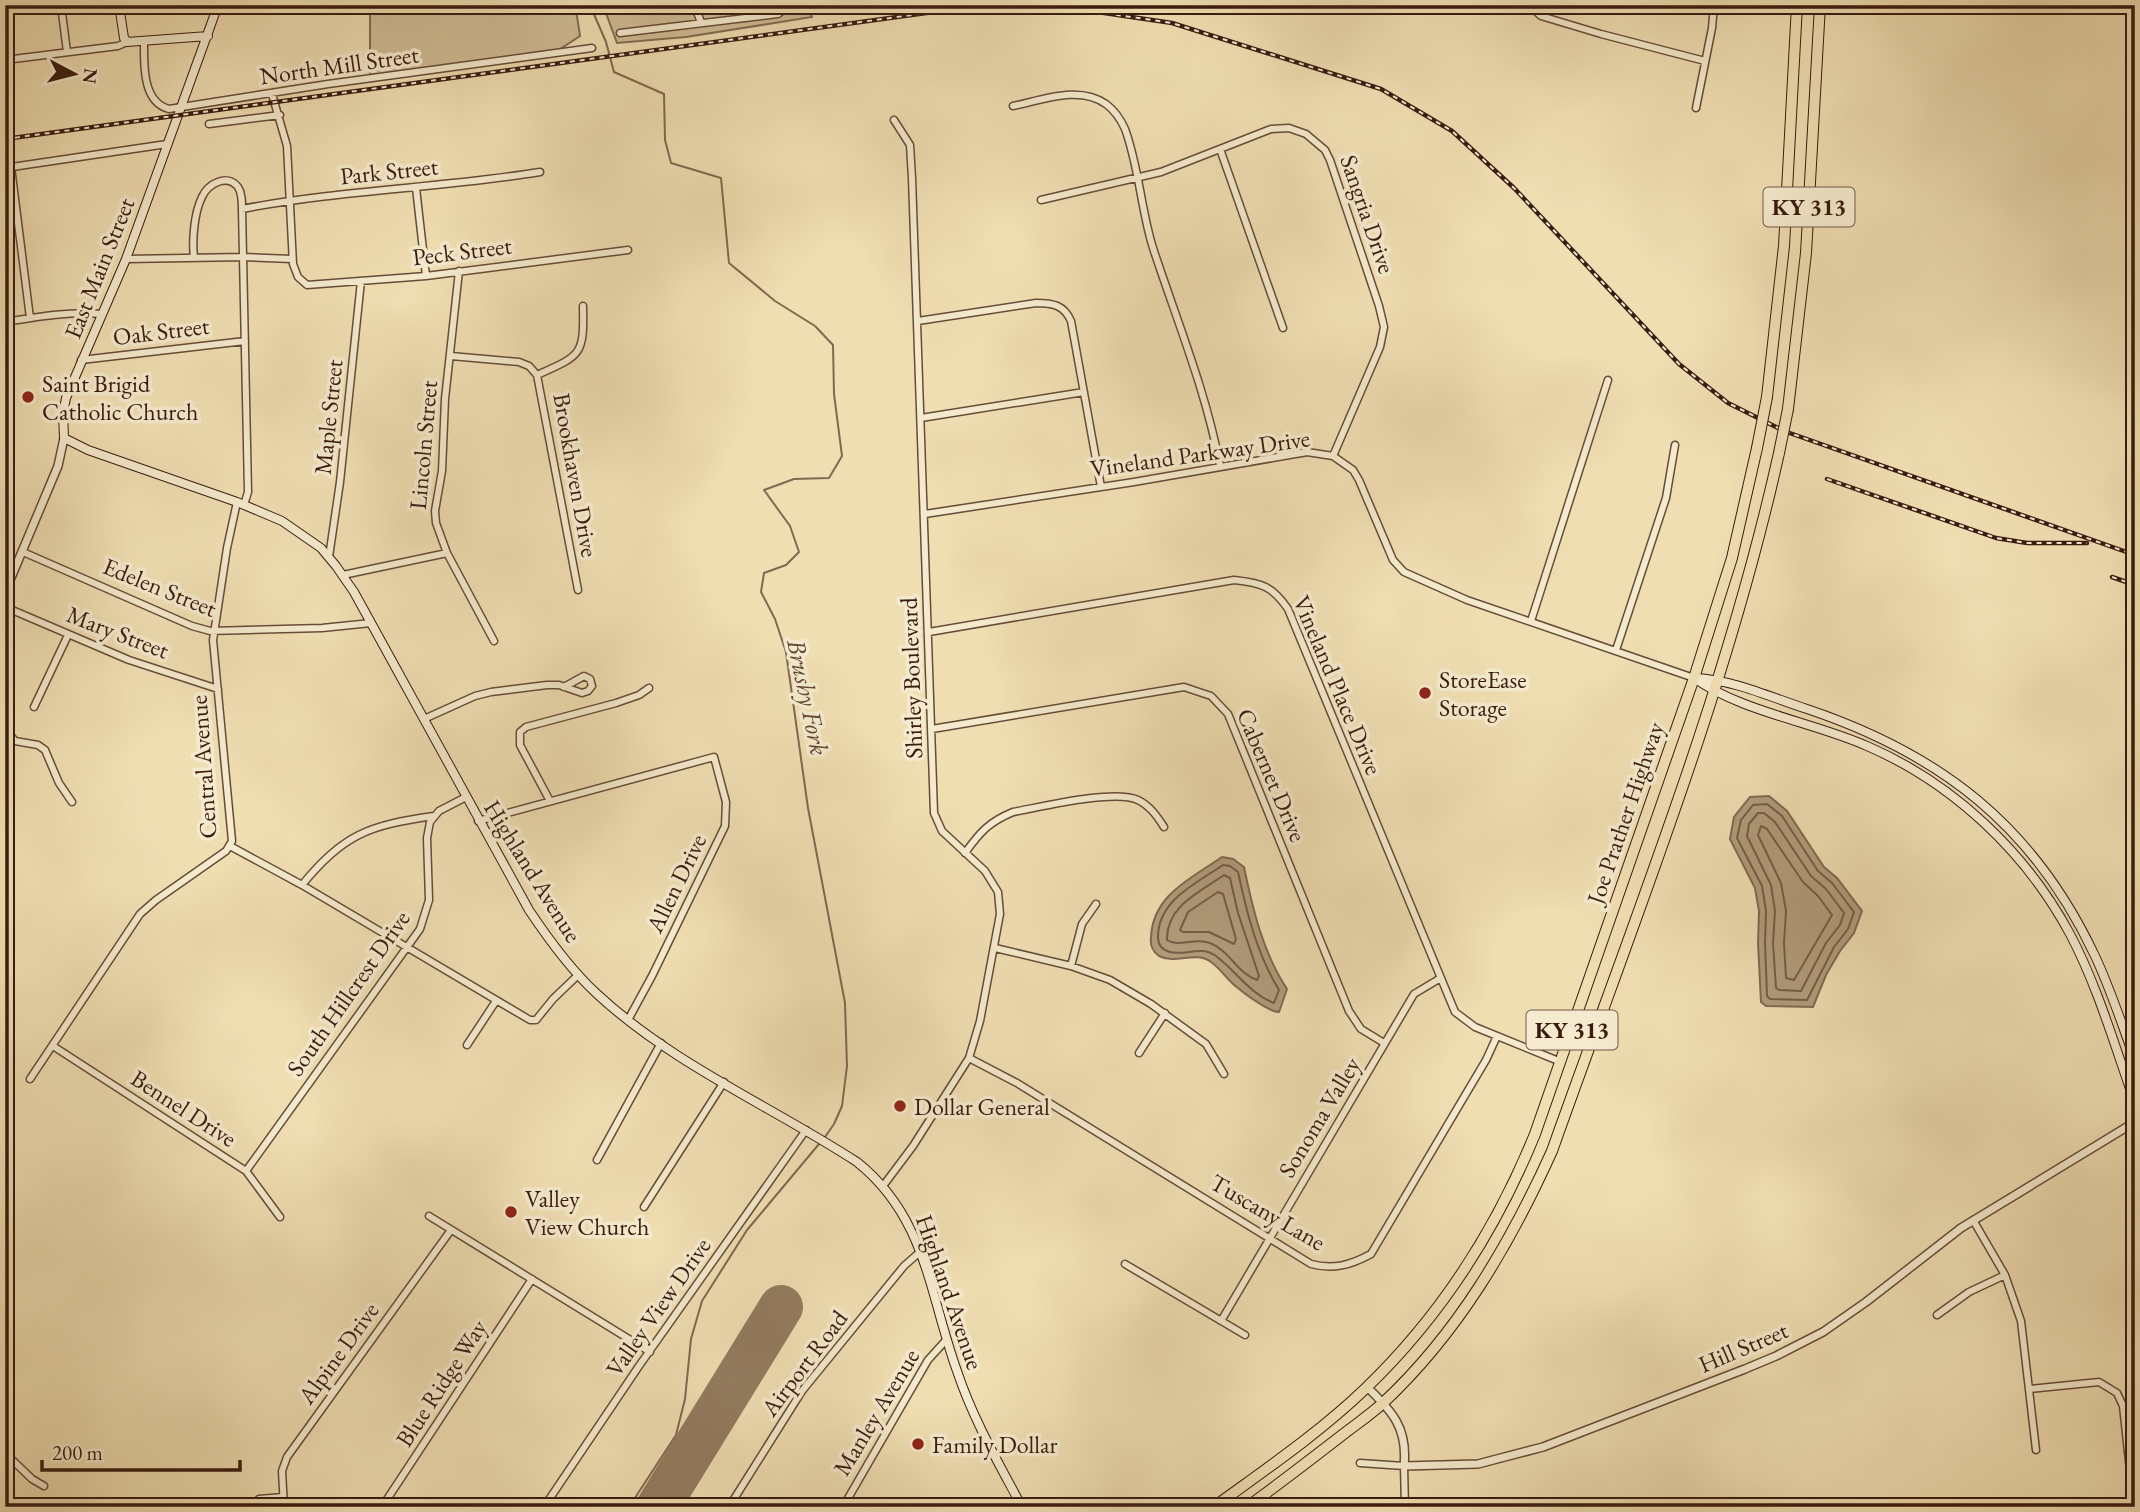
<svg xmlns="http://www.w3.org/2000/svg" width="2140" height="1512" font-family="'EB Garamond',serif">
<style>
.green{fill:#d0bd96;stroke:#846c52;stroke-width:2}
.water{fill:#b19c7b;stroke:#816850;stroke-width:2}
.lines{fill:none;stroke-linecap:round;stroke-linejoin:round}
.shore{stroke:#755c45;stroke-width:2}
.stream{stroke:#816850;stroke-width:2}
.runway{stroke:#947c60;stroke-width:44}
.minor-casing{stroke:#664c38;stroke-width:9}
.tertiary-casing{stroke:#664c38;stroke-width:10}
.secondary-casing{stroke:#391b0f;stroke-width:10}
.trunk-casing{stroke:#391b0f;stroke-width:12}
.minor{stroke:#f5eacd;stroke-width:6}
.tertiary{stroke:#f5eacd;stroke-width:7}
.secondary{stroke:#f5eacd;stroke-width:8}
.trunk{stroke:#efdeb2;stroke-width:10}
.rail-casing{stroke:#391b0f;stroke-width:4.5}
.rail{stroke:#f5eacd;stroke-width:2;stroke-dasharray:5;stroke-linecap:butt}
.trunk-bridge-casing{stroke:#391b0f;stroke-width:12;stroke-linecap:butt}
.trunk-bridge{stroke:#efdeb2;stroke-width:10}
.poi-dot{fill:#8f2418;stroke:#f5eacd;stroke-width:2.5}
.labels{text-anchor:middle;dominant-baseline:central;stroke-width:7;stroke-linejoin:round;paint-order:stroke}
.shield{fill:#f5eacd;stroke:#715948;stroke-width:2}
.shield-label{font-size:23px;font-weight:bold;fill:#391b0f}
.street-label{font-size:24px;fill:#391b0f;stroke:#f5eacd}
.poi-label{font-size:24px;fill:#391b0f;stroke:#f5eacd;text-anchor:start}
.water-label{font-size:26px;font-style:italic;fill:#634835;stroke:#f5eacd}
</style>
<rect width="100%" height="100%" fill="#efdeb2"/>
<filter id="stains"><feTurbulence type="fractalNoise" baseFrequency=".00286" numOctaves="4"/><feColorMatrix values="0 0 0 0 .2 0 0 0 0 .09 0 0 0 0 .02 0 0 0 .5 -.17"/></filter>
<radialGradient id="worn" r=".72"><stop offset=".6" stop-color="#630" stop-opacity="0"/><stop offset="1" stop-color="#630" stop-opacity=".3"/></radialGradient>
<path class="green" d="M370 5H572L577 16 580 36 554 53 370 79Z
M603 5H809L812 17 686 37 617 43Z"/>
<path class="water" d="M1769 796 1787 811 1824 867 1837 878 1862 911 1854 933 1840 951 1826 975 1813 1007 1766 1006 1761 1002 1758 943 1759 911 1755 888 1730 839 1734 817 1750 797Z
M1222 857 1233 859 1244 867C1253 910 1263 953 1287 989L1279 1012C1270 1012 1246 995 1238 988 1228 981 1221 969 1211 962 1196 950 1176 965 1159 956 1153 952 1150 945 1151 938 1152 895 1192 878 1222 857Z"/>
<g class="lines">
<path class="shore" d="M1767 804 1782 816 1818 871 1832 883 1854 912 1848 929 1834 947 1807 1000 1770 999 1767 996 1765 943 1766 911 1762 886 1737 838 1741 820 1753 805Z
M1758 813H1764L1775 822 1811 876 1826 889 1844 913 1840 925 1826 943 1801 991 1779 990 1776 988 1773 943 1775 911 1771 885 1747 836 1749 824Z
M1761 826 1767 829 1803 882 1818 896 1832 915 1794 980 1786 978 1784 943 1786 911 1781 883 1758 835Z
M1223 865 1230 866 1238 872C1247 914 1257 954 1279 990L1274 1003C1250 994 1236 971 1216 956 1201 945 1186 956 1170 952 1162 950 1158 945 1158 937 1158 900 1197 883 1223 865Z
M1224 875 1230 878 1238 913 1259 976 1257 980C1238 974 1229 950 1210 943 1195 937 1179 948 1167 940 1166 906 1200 892 1224 875Z
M1218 892 1223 894 1236 939 1234 944 1209 932H1183L1180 930 1188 912Z"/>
<path class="stream" d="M590 5 606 42 614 72 664 94 665 140 671 163 721 178 729 263 775 301 815 326 833 345 834 394 842 456 829 478 794 479 764 490 790 526 799 552 786 565 764 573 761 592 775 619 786 652 808 808 845 1003 847 1066 842 1106 834 1124 825 1137
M629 1507 676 1435 685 1399 691 1339 702 1301 747 1230 819 1144"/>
<path class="runway" d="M658 1507 781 1307"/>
<g class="minor-casing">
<path id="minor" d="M61 5 67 52
M694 5 701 22
M1529 5 1541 16 1601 34 1705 61
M620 33 778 14 790 5
M144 42C144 64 142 102 169 109L328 84 592 48
M5 60 118 46 127 42
M272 94 287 146 293 264 298 277 307 285 426 276 628 250
M1013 106C1043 100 1079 85 1106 104 1114 110 1121 120 1125 129 1139 167 1141 210 1153 248 1177 321 1206 391 1220 466
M1696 108 1712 28 1714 5
M209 124 280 115
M1220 149 1283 328
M11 167 30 318
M5 168 167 144
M416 188 426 276
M1041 200 1161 172 1271 129 1289 128 1306 134 1325 150 1330 160 1379 306 1384 327 1380 347 1333 456
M242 209C341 190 441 188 540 172
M194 258C192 241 194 213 202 197 208 184 227 173 238 187 242 193 242 201 242 209L248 492 244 505
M126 259 244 257 292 259
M459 271 445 399 442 471 435 511 436 523 447 553 494 641
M918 321 1036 303C1053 303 1064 305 1071 321L1101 487
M5 322C36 317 70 311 102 314
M451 356 519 362 529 366 537 375 578 590
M81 360 245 341
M537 375C582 355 584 355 583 306
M921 418 1084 392
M925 514 1134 482 1307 452 1333 456 1353 470 1359 480 1393 560 1404 572 1467 600 1694 678
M23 552 192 626 210 631 322 628 371 623
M329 557 340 482 361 281
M343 575 447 553
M5 607 129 660 218 689
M1531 621 1608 380
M929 632 1234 580C1262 583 1272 586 1288 609L1455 1012 1475 1027 1561 1062
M1616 650 1666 498 1675 445
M34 707 68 635
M424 719 475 696 491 692 547 685H559L582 693 588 691 592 686 590 679 584 676 564 687
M5 729 15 741 38 745 45 750 59 783 72 802
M932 729 1184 687 1211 696 1228 714 1349 1011 1361 1029 1384 1043
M550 801 520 745V732L526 727 616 703 639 695 649 688
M478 821 714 757 726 802 725 826 652 976 628 1020
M230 846 302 885 530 1020H536L553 999 578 975
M965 853C980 832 989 822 1013 812 1041 807 1114 789 1138 800 1150 806 1157 816 1164 827
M302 885C343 834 370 825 434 816
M995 948 1071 966 1110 980 1151 1004 1206 1044 1224 1074
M1071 966 1082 924 1096 904
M467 1045 496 1001
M53 1046 246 1171 280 1217
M1139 1053 1165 1013
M969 1058 1017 1083 1311 1264C1333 1270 1351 1265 1371 1254L1486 1060 1497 1036
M30 1079 140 914 156 900 226 851 232 841 213 640 227 548 237 502
M597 1160 661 1043
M246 1171 420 929 429 900 427 838 430 822 439 811 466 797
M883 1186 913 1146 969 1058 980 1021 1000 914 998 892 985 871 942 831 934 813 912 178 910 145 894 120
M644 1207 724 1082
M429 1216 650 1352
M1973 1220 2005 1275 2021 1321 2036 1450
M1125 1264 1245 1335
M1937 1315 1969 1292 2005 1275
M1221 1321 1414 994 1439 979
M2029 1389 2099 1382 2117 1393 2123 1406 2134 1507
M5 1453 32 1479 44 1486
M1360 1463 1404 1466 1405 1507
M252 1507 259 1499 283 1497
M284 1507 282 1471 287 1457 451 1230
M382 1507 532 1279
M544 1507 639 1366 806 1130
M729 1507 802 1391 904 1266 921 1251
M843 1507 928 1360 947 1339"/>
</g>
<g class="tertiary-casing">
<path id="tertiary" d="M5 592 58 466 64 438
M1367 1387C1392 1411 1408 1428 1404 1466L1478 1464 1543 1447 1745 1369 1776 1356 1823 1332 1866 1302 1961 1228 2135 1122"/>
</g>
<g class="secondary-casing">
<path id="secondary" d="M119 5 124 38 127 42 208 36
M218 5 126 259 66 398 63 413 64 438 88 450 237 502 282 521 321 548 336 566 354 592 529 910C549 940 570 969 596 993 672 1064 771 1106 857 1162 926 1217 929 1293 957 1371 973 1419 998 1462 1022 1507
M1694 678C1742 712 1813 722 1867 746 1953 783 2026 852 2070 934 2098 987 2115 1047 2135 1103
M1695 678C1734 680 1770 697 1807 709 1941 754 2034 826 2095 956 2111 990 2122 1025 2135 1060"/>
</g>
<g class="trunk-casing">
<path id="trunk" d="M1767 397 1784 246 1797 5
M1788 409 1806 253 1820 5
M1214 1507C1266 1469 1319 1433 1365 1389 1440 1317 1496 1230 1535 1134L1694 678 1732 558 1757 448
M1247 1507C1279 1484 1310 1460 1341 1436 1355 1425 1370 1415 1383 1403 1458 1333 1510 1244 1552 1151 1634 920 1726 692 1779 453"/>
</g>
<use href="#minor" class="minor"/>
<use href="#tertiary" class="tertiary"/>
<use href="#secondary" class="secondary"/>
<use href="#trunk" class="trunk"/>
<g class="rail-casing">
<path id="rail" d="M5 139 941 11 1013 7 1084 10 1172 23 1381 89 1452 131 1514 188 1679 364 1728 403 1784 431 2135 555
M1827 479 1996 538 2027 543H2087
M2112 577 2135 585"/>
</g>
<use href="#rail" class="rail"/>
<g class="trunk-bridge-casing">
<path id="trunk-bridge" d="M1757 448 1767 397
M1779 453 1788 409"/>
</g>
<use href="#trunk-bridge" class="trunk-bridge"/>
</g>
<g class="poi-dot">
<circle cx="28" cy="397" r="7"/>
<circle cx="1425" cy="693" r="7"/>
<circle cx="900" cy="1106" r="7"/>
<circle cx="511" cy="1212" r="7"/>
<circle cx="918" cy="1444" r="7"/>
</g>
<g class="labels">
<g class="shield">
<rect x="1763.5" y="187.5" width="91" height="39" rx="5"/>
<rect x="1526.5" y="1010.5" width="91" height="39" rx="5"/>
</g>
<g class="shield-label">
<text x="1809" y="207">KY 313</text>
<text x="1572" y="1030">KY 313</text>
</g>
<g class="street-label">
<text transform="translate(339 65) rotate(-8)">North Mill Street</text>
<text transform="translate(389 171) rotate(-6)">Park Street</text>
<text transform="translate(1368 214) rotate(71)">Sangria Drive</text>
<text transform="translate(462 251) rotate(-7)">Peck Street</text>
<text transform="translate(99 268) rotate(-68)">East Main Street</text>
<text transform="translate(161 331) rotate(-7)">Oak Street</text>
<text transform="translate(328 417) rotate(-84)">Maple Street</text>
<text transform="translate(423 445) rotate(-85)">Lincoln Street</text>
<text transform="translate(1200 453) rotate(-8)">Vineland Parkway Drive</text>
<text transform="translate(576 475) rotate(80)">Brookhaven Drive</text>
<text transform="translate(160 587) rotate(22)">Edelen Street</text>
<text transform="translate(118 632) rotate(21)">Mary Street</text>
<text transform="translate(911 678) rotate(-92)">Shirley Boulevard</text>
<text transform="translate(1338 685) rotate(67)">Vineland Place Drive</text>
<text transform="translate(203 767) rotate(-94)">Central Avenue</text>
<text transform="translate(1272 775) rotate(67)">Cabernet Drive</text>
<text transform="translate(1625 813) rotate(-71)">Joe Prather Highway</text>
<text transform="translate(533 871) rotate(58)">Highland Avenue</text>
<text transform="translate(676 883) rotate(-64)">Allen Drive</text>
<text transform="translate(348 993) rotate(-55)">South Hillcrest Drive</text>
<text transform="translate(184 1108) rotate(33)">Bennel Drive</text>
<text transform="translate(1319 1117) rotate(-59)">Sonoma Valley</text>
<text transform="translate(1268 1212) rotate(30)">Tuscany Lane</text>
<text transform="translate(950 1292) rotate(71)">Highland Avenue</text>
<text transform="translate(658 1307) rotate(-55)">Valley View Drive</text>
<text transform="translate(1743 1347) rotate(-23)">Hill Street</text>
<text transform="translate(338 1353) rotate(-54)">Alpine Drive</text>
<text transform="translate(804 1363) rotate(-53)">Airport Road</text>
<text transform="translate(441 1383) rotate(-57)">Blue Ridge Way</text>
<text transform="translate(876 1412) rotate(-59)">Manley Avenue</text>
</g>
<g class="poi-label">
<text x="42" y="383">Saint Brigid<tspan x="42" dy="28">Catholic Church</tspan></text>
<text x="1439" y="679">StoreEase<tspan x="1439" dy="28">Storage</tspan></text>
<text x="914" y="1106">Dollar General</text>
<text x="525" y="1198">Valley<tspan x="525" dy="28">View Church</tspan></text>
<text x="932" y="1444">Family Dollar</text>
</g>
<g class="water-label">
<text transform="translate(808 697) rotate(78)">Brushy Fork</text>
</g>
</g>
<rect width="2140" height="1512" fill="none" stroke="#efdeb2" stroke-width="28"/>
<rect x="7" y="7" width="2126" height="1498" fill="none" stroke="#391b0f" stroke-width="3.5"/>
<rect x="14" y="14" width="2112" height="1484" fill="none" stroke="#391b0f" stroke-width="2"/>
<g transform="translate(74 74) rotate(97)" stroke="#f5eacd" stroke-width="5" paint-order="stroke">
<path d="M0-5L12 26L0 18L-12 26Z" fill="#391b0f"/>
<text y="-10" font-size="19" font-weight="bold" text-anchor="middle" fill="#391b0f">N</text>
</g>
<path d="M42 1460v10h198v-10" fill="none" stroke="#391b0f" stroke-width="3.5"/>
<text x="52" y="1460" font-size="21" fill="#391b0f" stroke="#f5eacd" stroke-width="5" paint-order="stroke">200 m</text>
<rect width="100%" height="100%" filter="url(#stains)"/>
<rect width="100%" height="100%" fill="url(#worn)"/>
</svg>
